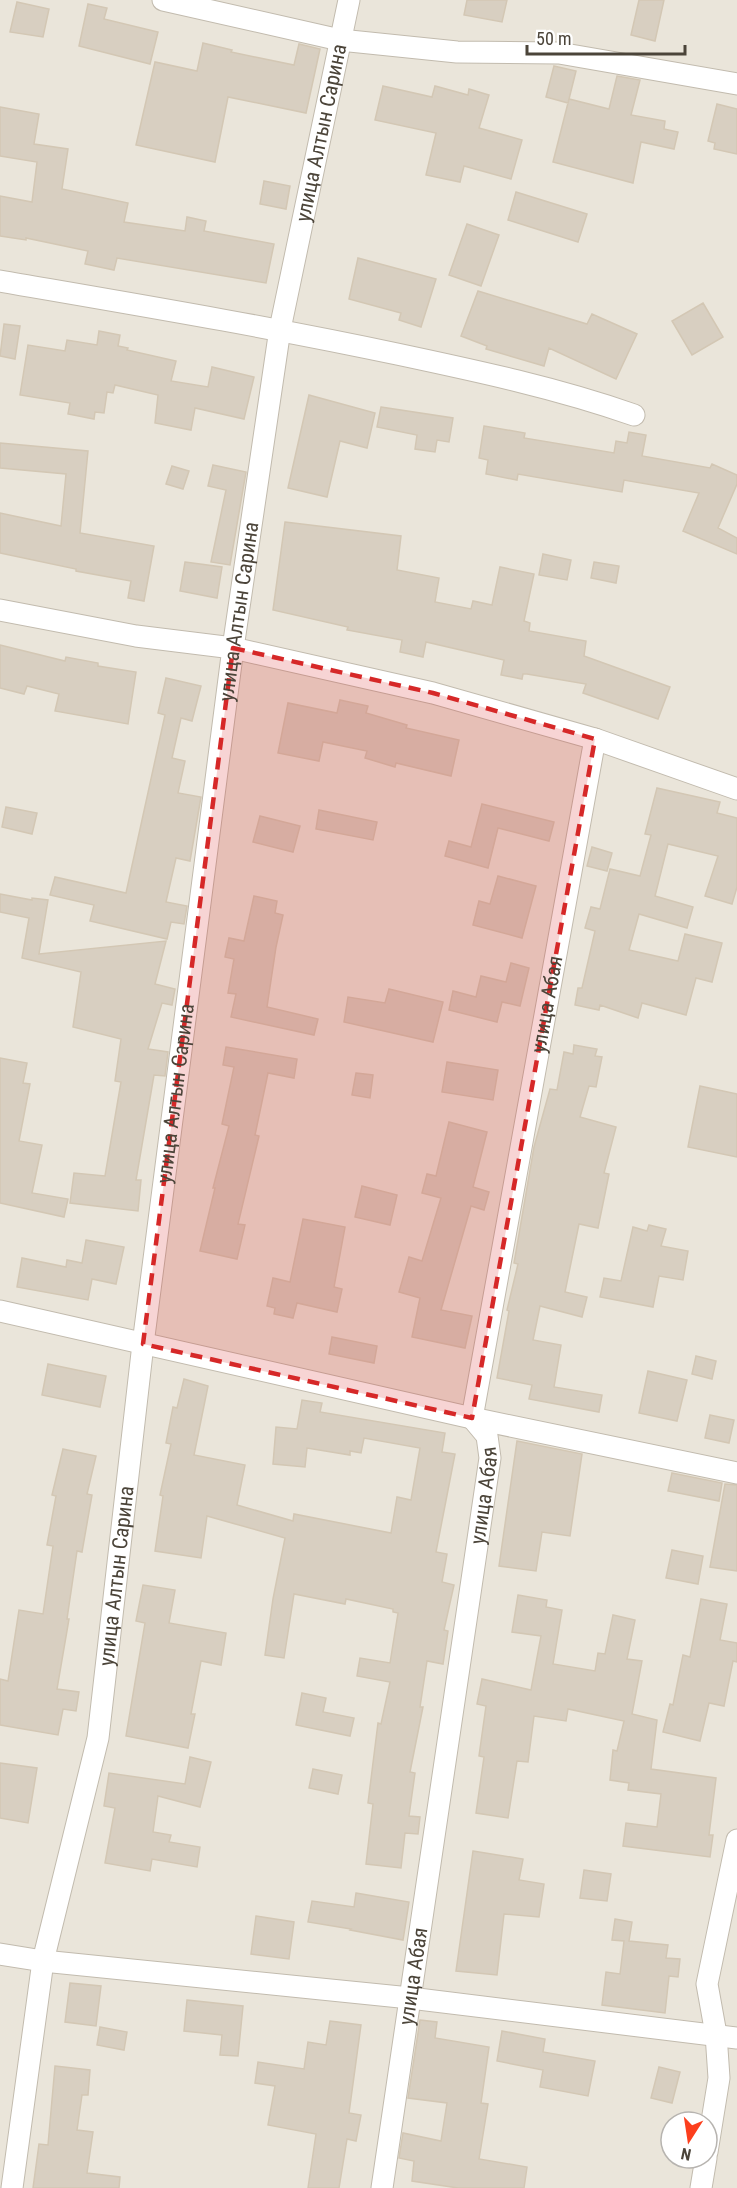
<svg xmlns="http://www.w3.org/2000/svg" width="737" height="2188" font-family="'Roboto Condensed',sans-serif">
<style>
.residential{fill:#eae5da;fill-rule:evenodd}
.building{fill:#d8cfc1;stroke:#d3c7b4;stroke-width:1.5}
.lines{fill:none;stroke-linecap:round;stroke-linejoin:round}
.minor-casing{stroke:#c2bbae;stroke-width:23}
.minor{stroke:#fff;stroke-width:21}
.marked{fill:#d62828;fill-opacity:0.2;stroke:#d62828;stroke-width:4.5;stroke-dasharray:12 8;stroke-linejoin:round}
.labels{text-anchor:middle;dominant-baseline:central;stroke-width:5;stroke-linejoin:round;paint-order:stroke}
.street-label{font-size:21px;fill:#4b4439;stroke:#fff}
</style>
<rect width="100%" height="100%" fill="#f6f3ec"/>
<path class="residential" d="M0 0H737V2188H0ZM671 2122H707V2158H671Z"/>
<path class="building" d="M467 0H507L502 22 464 15Z
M639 0H664L655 41 631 35Z
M17 2 49 9 43 37 10 32Z
M88 4 107 8 104 19 158 32 150 64 79 46Z
M203 43 232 50 231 52 294 65 299 44 320 49 306 113 228 97 215 162 136 145 155 62 197 71Z
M554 66 576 71 568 103 546 97Z
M617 76 640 80 631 115 665 121 664 129 678 132 674 149 641 142 633 183 553 162 569 99 609 109Z
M383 86 432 97 435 86 468 95 469 89 489 95 479 128 522 140 511 179 464 166 460 182 426 175 436 133 375 120Z
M717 104 737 109V154L714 149 715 143 708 141Z
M0 107 39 114 34 144 68 149 62 189 128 203 124 222 185 231 187 217 206 221 204 231 274 244 266 283 117 258 114 270 85 264 88 251 26 238V240L0 236V196L32 202 37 162 0 156Z
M264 181 290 186 286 209 260 204Z
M516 192 587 214 578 242 508 220Z
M467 224 499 235 481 286 449 275Z
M358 258 436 279 421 327 399 320 401 313 349 299Z
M478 291 587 324 592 314 637 334 616 379 549 348 544 366 486 349 487 346 461 336Z
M703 303 723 337 692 355 672 321Z
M4 324 20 326 15 359 0 356Z
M99 331 120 335 118 346 128 348 127 350 176 361 171 381 208 387 212 367 254 377 244 419 195 408 191 430 155 423 158 395 115 385 113 393 107 392 104 413 95 412 94 419 68 414 70 403 20 395 28 345 65 351 67 340 97 345Z
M309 395 375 413 367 448 340 441 327 497 288 488Z
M381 407 453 418 449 442 437 440 435 452 415 449 417 435 377 427Z
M484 426 525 433 524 438 614 453 616 441 627 443 629 432 646 435 642 456 710 468 712 464 737 475V484L718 528 737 538V554L683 531 699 493 624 480 622 492 518 474 517 480 486 474 488 460 479 458Z
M0 443 88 451 80 533 154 546 144 601 128 598 131 581 76 571V569L0 553V513L61 526 66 474 0 468Z
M213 465 246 472 230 565 211 562 226 490 208 486Z
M172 466 189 471 183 489 166 484Z
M285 522 401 536 397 570 439 578 435 602 471 609 473 601 492 605 500 567 534 574 524 621 530 623 529 631 586 641 584 656 670 687 658 719 583 693 586 684 527 674H523L522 679 501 675 504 660 426 642 423 657 400 652 402 640 347 630 348 627 273 610Z
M543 554 571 560 567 580 539 575Z
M185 562 222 567 217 598 180 591Z
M594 562 619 566 616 583 591 578Z
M0 645 65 661 66 657 98 663V666L136 672 128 724 55 711 59 694 27 686 24 694 0 688Z
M166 678 201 686 192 721 181 718 172 758 185 761 178 793 201 797 190 861 176 858 166 902 187 906 184 924 171 922 167 939 90 921 94 905 50 895 55 877 126 893 165 715 158 713Z
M340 700 368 706 366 713 407 725 406 728 459 740 451 776 396 763 395 767 365 758 367 751 323 742 319 761 278 753 288 703 337 713Z
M657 788 720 802 717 813 737 818V887L732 904 705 896 718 856 668 844 655 896 693 907 687 928 639 914 629 950 678 961 685 934 722 943 712 982 696 978 686 1015 642 1003 638 1018 600 1005 599 1010 575 1005 578 988H582L595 931 585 928 591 907 600 909 610 869 640 876 651 835 645 834Z
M482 804 554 822 549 841 498 828 488 868 445 856 449 841 471 847Z
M6 807 37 813 32 834 2 827Z
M319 810 377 822 373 840 316 829Z
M260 816 300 826 293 852 253 842Z
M592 847 612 853 607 871 587 866Z
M498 876 536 886 522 938 473 925 479 901 490 904Z
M0 894 32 900V898L48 900 39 954 166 941 155 984 175 989 172 1005 162 1003 148 1049 168 1052 165 1076 154 1075 136 1180H141L138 1211 70 1203 74 1173 105 1176 121 1082 115 1081 121 1039 73 1027 81 972 22 958 29 918 0 912Z
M254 896 277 901 275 913 283 915 276 947 267 1007 318 1019 314 1035 231 1017 236 994 228 993 234 959 225 957 229 938 244 941Z
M511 963 529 968 520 1006 502 1002 497 1022 449 1010 453 991 476 997 481 976 506 982Z
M389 989 443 1002 433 1042 344 1022 348 997 385 1003Z
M574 1045 597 1049 595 1056 602 1057 596 1087 589 1086 580 1117 616 1127 604 1173 609 1174 598 1228 579 1224 565 1292 587 1297 582 1317 540 1306 533 1340 561 1345 554 1387 602 1395 599 1412 529 1399 532 1385 497 1378 509 1311 507 1310 518 1264 514 1263 534 1147 550 1089 557 1090 564 1052 573 1054Z
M226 1047 297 1059 294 1078 268 1073 255 1135 259 1136 238 1224 245 1225 237 1259 200 1251 215 1188H213L229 1126 222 1124 234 1067 223 1065Z
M0 1058 27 1063 23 1083 30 1084 19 1141 42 1145 32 1193 68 1199 64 1217 0 1203Z
M447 1062 498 1070 493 1100 442 1092Z
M356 1073 373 1075 370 1098 352 1095Z
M700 1086 737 1094V1157L688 1147Z
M449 1122 487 1132 473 1187 489 1192 484 1210 471 1206 441 1310 472 1316 465 1348 412 1337 420 1298 399 1292 409 1257 422 1261 441 1198 422 1193 427 1174 436 1176Z
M362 1186 397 1195 390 1225 355 1217Z
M303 1219 345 1227 334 1287 342 1289 337 1312 297 1303 293 1318 274 1314 275 1308 267 1306 273 1278 290 1282Z
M649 1225 666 1229 661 1246 688 1251 683 1280 659 1276 653 1307 600 1297 604 1278 621 1281 633 1227 647 1231Z
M86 1240 124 1247 116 1284 92 1279 88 1300 17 1287 22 1258 66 1267 67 1260 82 1263Z
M332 1337 377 1346 374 1363 329 1354Z
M696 1356 716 1361 712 1379 692 1374Z
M48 1364 106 1376 100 1407 42 1395Z
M648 1371 687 1380 677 1421 639 1413Z
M184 1379 208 1386 194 1455 245 1465 237 1505 293 1521 294 1514 391 1533 397 1497 411 1500 420 1448 364 1438 361 1453 350 1451V1455L307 1448 305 1467 273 1464 276 1427 297 1429 302 1400 322 1403 320 1412 445 1433 442 1452 455 1454 436 1552 447 1554 442 1582 454 1585 444 1630 448 1631 443 1664 427 1661 420 1707H423L410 1772 415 1773 409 1816 420 1817 418 1834 405 1833 401 1868 366 1864 373 1804 368 1803 378 1723 381 1724 390 1682 357 1676 360 1658 390 1663 398 1613 393 1612V1609L346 1599 345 1604 294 1594 284 1658 265 1655 273 1599 285 1538 207 1516 201 1558 155 1551 163 1496 160 1495 171 1444 166 1443 173 1407 177 1408Z
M710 1415 734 1420 729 1443 705 1438Z
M517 1441 582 1454 570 1536 542 1532 536 1571 499 1566Z
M63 1449 96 1456 87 1494 92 1495 82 1552 77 1551 67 1619H69L57 1689 79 1692 76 1711 63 1709 58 1735 0 1725V1679L8 1681 19 1610 43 1614 53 1546 47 1545 56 1496 52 1495Z
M672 1473 722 1483 719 1501 668 1491Z
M725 1484 737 1485V1571L710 1567Z
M672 1550 703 1556 698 1584 666 1578Z
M143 1585 175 1590 169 1623 226 1633 221 1665 201 1661 191 1714H195L188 1748 126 1736 145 1623 136 1621Z
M518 1595 547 1600 546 1607 562 1610 553 1664 595 1671 598 1653 605 1654 613 1615 635 1620 627 1659 642 1661 632 1714 657 1720 651 1769 716 1778 709 1835H713L710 1857 623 1846 626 1823 657 1827 661 1794 628 1790 629 1783 610 1780 613 1750 617 1751 624 1721 568 1709 566 1721 534 1716 528 1762 517 1761 508 1818 476 1813 484 1757 479 1756 486 1706 477 1704 482 1679 531 1690 541 1636 512 1632Z
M701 1599 727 1604 720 1640 737 1643V1662L733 1661 724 1706 709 1703 700 1741 663 1732 670 1704 673 1705 683 1655 690 1657Z
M302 1693 326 1698 323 1712 354 1718 350 1736 296 1725Z
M190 1757 211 1762 200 1807 158 1796 153 1832 171 1835 169 1842 200 1847 197 1867 152 1859 150 1871 105 1863 115 1808 104 1806 109 1773 185 1784Z
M0 1763 37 1768 28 1823 0 1818Z
M313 1769 342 1775 338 1794 309 1788Z
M473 1851 523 1859 519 1880 544 1884 539 1917 504 1914 497 1975 456 1971Z
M584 1870 611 1874 607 1901 580 1898Z
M356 1893 409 1902 403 1940 350 1930 351 1929 308 1922 312 1901 354 1907Z
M256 1916 294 1922 289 1959 251 1954Z
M615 1919 632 1922 629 1941 668 1945 666 1958 680 1959 678 1977 669 1976 665 2013 602 2005 606 1972 620 1974 624 1941 612 1940Z
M70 1983 101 1986 96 2026 65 2022Z
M187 2000 243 2006 238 2056 220 2055 222 2035 184 2031Z
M420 2020 437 2022 435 2038 489 2047 481 2103 488 2104 479 2159 527 2167 524 2188H458L412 2181 414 2161 399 2158 403 2133 441 2141 447 2103 408 2098Z
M330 2021 361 2025 349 2113 361 2115 356 2141 347 2139 339 2188H308L316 2134 268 2125 275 2086 255 2083 258 2062 304 2069 308 2042 326 2045Z
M100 2027 127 2032 124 2050 97 2045Z
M502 2031 545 2039 543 2052 595 2061 588 2096 540 2087 543 2070 497 2061Z
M55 2066 90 2070 88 2095H82L77 2130 93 2132 87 2173 120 2177 119 2188H33L39 2144 48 2145Z
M659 2067 680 2072 672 2103 651 2098Z"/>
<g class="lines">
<g class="minor-casing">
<g id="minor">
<path d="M163 0 340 40 457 52 559 53 737 84"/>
<path d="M0 281C133 304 265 326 397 354 477 371 557 388 634 415"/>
<path d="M0 610 136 636 233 648 433 693 595 739 737 789"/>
<path d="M0 1311 472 1418 737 1473"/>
<path d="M0 1954 43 1961 410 1998 737 2038"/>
<path d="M707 2152 719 2078 716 2034 707 1984 737 1840"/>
<path id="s1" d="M12 2188 43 1961 98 1738 143 1344 233 648 280 329 349 0"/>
<path id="s2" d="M382 2188 490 1458 487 1436 472 1418 595 739"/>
<path d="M701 2188 706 2158"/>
</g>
</g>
<use href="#minor" class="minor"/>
</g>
<path class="marked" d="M233 648 433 693 595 739 472 1418 143 1344Z"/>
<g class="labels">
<g class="street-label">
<text stroke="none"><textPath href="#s1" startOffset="2080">улица Алтын Сарина</textPath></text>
<text stroke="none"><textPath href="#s1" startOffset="1594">улица Алтын Сарина</textPath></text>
<text stroke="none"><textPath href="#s2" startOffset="1204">улица Абая</textPath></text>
<text stroke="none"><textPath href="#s1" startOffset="1108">улица Алтын Сарина</textPath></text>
<text stroke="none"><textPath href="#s2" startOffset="700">улица Абая</textPath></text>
<text stroke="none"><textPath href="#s1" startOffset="622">улица Алтын Сарина</textPath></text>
<text stroke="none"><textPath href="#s2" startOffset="214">улица Абая</textPath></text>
</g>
</g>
<g transform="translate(689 2140) rotate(192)"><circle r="28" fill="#ffffff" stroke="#b7b4b0" stroke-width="1.5"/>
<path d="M0-4.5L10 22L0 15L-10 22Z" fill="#fc3f1d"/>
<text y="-9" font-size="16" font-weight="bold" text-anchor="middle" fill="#4b4439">N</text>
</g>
<path d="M527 45v9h158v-9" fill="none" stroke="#4b4439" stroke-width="3"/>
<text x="536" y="45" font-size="18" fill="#4b4439" stroke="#ffffff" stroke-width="4.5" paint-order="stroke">50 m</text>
</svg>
